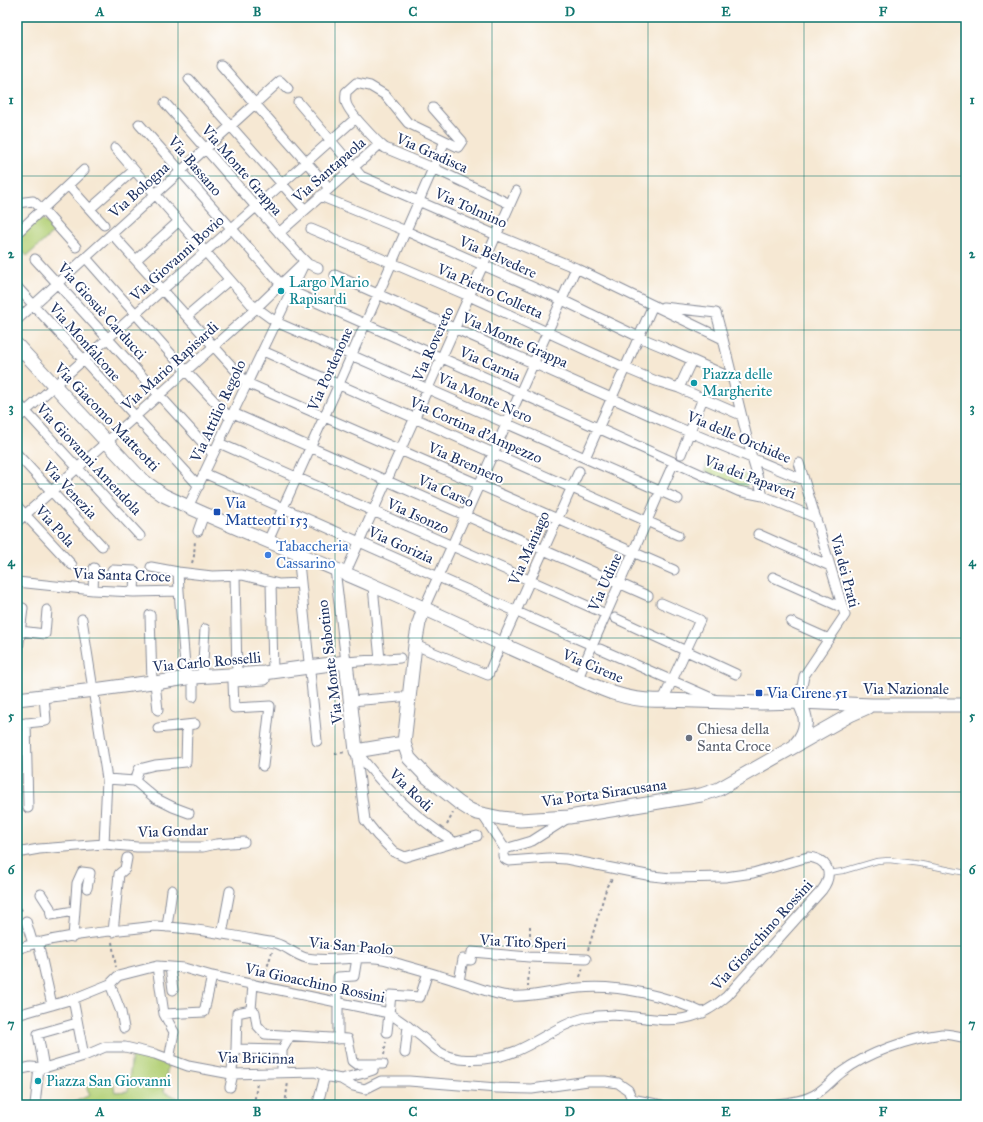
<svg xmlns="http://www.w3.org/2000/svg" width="983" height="1122" font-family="'IM FELL Great Primer',serif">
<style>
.green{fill:#b4d077;stroke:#68806a}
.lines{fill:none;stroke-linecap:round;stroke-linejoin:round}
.lane-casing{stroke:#888c98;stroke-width:6}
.street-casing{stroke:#888c98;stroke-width:11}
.secondary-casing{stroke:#888c98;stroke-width:15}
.path{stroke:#888c98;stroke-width:2;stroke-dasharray:3 3;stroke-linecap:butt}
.lane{stroke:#fff;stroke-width:4.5}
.street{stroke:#fff;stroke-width:9}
.secondary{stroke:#fff;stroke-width:13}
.grid{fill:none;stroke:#0f766e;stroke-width:1;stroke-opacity:0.55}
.culture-dot{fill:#0f9aa8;stroke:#fff;stroke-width:1.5}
.transit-dot{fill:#1a4fb4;stroke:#fff;stroke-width:1.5}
.shop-dot{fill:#3f7fe0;stroke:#fff;stroke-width:1.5}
.worship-dot{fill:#6b7280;stroke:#fff;stroke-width:1.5}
.labels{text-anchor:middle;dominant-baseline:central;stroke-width:4;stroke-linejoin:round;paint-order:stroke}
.street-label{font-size:15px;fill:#1b2f5e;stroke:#fff}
.culture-label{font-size:15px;fill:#0d838f;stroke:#fff;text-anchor:start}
.transit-label{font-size:15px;fill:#164399;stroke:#fff;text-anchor:start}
.shop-label{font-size:15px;fill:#366cbe;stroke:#fff;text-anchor:start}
.worship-label{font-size:15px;fill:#5b616d;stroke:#fff;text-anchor:start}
.neatline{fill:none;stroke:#0f766e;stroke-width:1.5}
.grid-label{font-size:13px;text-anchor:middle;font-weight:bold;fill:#0f766e}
</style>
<rect width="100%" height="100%" fill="#fff"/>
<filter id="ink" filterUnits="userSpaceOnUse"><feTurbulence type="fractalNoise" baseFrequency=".025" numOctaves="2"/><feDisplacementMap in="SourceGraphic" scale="8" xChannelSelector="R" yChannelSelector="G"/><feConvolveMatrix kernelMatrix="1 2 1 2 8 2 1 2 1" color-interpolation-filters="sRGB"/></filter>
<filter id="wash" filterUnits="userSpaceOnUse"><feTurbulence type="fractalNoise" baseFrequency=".012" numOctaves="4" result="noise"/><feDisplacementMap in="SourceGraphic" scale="16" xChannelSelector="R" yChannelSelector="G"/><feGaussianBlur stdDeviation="0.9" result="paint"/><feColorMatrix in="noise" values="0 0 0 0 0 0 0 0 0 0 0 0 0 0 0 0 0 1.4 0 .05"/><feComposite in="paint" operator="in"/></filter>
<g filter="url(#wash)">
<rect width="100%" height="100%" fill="#f6e8d3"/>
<path class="green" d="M39 219H43L55 231 27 256 17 246V240Z
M709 459 753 478 745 488 741 489 704 471Z
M132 1053 154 1057 168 1064 164 1092 178 1098 175 1105H68L90 1095 86 1086 97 1083 113 1082 115 1092 128 1091Z"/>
</g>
<g filter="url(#ink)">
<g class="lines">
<g class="lane-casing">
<path id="lane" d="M828 873 843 871 877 861 889 860 921 864 966 873"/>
</g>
<g class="street-casing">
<path id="street" d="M221 65 329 188
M189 79 305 210
M298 102 361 176 496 235 576 268 723 339 752 458 763 496
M165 103C211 154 255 207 301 257L308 264 318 268
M433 108 462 141 458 147 408 123 385 95 370 86 356 83 346 92C346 95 345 99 346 102 347 111 377 142 385 148L433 168 510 204
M139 124 277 280 291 291 442 358 738 491 763 496 816 518
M115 148 251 304 276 322 678 499
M68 185 104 225
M320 196 406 231 562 300 639 337 663 347 732 378
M17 203 33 201 42 209 76 247
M90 209 134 170
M311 229 392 263 469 296 625 368 656 381 679 388 741 415
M17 233 84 170
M279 233 380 144
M112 234 247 383 674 570
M86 258 186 371 230 418
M35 259 213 454
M136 260 179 221
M335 275 663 421 804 480
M17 287 199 486
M663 307 716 313 723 339
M187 316 229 280
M17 320 280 81 288 89
M263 351 678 535
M679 388 692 360
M17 402 140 536
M233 413 648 596
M17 419 356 118
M219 443 606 614
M17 454 102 546
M681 454 703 398
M585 458 653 305
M204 473 587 643
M661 491 674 462
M17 506 72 565
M188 507 303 266
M17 522 252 312 305 261
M198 531 204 514
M758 534 830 566
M268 541 339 384 445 141
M298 553 317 741
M151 567 178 572
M335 569 346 662 400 658
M112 570 135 571 134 592
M345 574 516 191
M235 575 237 675
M773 577 843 608
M17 582 93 590 134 592 179 591 178 572 212 576 242 575 279 584 301 583
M271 582 273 672
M373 586 380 660
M93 590 94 568
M179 591 186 678
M661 603 700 620 663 700
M424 608 576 268
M150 615 152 682
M615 618 736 674
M791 622 829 639
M20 631 45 634 47 610
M505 636 579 471
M415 645 488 675 501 644
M600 649 714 699
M17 659 23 608
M193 677V697
M202 677 205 629
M578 678 657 498
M155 683 158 710
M351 701 400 697
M799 702 804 676 845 615 799 463
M26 723 28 808
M17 724 46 721 44 696
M158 728 195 724
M356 751 365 820 377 835 394 852 405 857 477 836
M357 752C384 788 416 818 454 842
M263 766 270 706 234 708 233 682 265 680 264 673
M107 779 135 781 155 798 173 807 189 813
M135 781 139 769 155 765 186 762 187 725
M482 814 505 849
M104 844 137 847H203L216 844 244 842
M505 849 532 841 568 818
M17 853 39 849 104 844 107 779 82 619
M41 894 50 908 51 915 74 911
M26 921 33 944
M167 927 172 890
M113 932 119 874 125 869 127 858
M222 934 230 891
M73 937 77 883 82 872 90 873 87 888
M38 942 52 1005
M17 949C61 934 109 932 155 926 195 928 235 936 275 943 286 946 295 955 306 958 335 964 368 951 396 963 417 969 439 975 460 982 477 987 493 995 510 996 534 998 556 990 579 988 618 984 668 996 703 1013
M157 966 164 1014 174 1032 169 1060
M170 967 173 990
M459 981 463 959 471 960 472 952 529 957 586 959
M110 984 121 1012 124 1028
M253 984 251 1010 255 1012 257 1025 265 1034 348 1039 352 1061 356 1064H383
M73 999 84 1056
M164 1014 204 1012 212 976
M17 1015 73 999 110 984 118 976 157 966 184 968 212 976 389 1013C401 1021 412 1029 423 1038 430 1044 437 1052 445 1055 449 1057 455 1058 460 1059 479 1061 498 1058 516 1051 540 1041 560 1024 585 1018 640 1006 677 1041 727 996L822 890C834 874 828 859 808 857L753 873 725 877 671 878 652 876 566 859 549 858 509 861C503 859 501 855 505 849
M387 1032 391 995 420 997 428 972
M338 1039V977L354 976 357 958
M236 1049 282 1050
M405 1053 408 1026
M44 1068 38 1034 77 1023
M282 1068V1050L290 1036
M17 1070 31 1067 44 1068 84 1056 105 1047H125L155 1054 188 1066 231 1074 315 1072 325 1076 341 1079 353 1086 365 1089 381 1081H409L497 1088 532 1089 588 1081H605L618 1083 628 1090 632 1099 625 1105
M231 1074 236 1049 237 1013 251 1010
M341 1079 364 1073 373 1070 372 1065
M230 1087 233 1074
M632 1099 661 1105
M318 1103 325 1076
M35 1105 39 1067
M768 1105C781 1103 798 1103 810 1097 823 1092 831 1080 842 1072 867 1053 910 1038 942 1034 950 1034 958 1036 966 1038"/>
</g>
<g class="secondary-casing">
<path id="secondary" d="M17 345 141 479 163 495C232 528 304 555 374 586 432 611 489 639 547 664 585 681 620 703 663 700L761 703 799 702 872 705H966
M424 608 419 623 415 645 404 743 409 758 427 777 459 803 470 810 477 813 501 818 520 820 569 817 701 795 719 789 850 715 868 707
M17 699 94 690 152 682 155 683 193 677 264 673 346 662 356 751 404 743
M796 744C808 730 808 718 799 702"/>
</g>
<path class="path" d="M192 563 194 556 195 540
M335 754 345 752
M447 825 453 813
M17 903 23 912
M112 942 116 967
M530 947V924
M588 950 607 886 612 879
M264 977 272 952
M580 977 583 968
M528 987 529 967
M384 1055 386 1042
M254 1105 257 1083
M285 1105 288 1082"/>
<use href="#lane" class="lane"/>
<use href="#street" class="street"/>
<use href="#secondary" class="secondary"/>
</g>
</g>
<path class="grid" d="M178 17V1105M335 17V1105M492 17V1105M648 17V1105M804 17V1105M17 176H966M17 330H966M17 484H966M17 638H966M17 792H966M17 946H966"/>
<g class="culture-dot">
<circle cx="281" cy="291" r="4"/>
<circle cx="694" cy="383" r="4"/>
<circle cx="38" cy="1081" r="4"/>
</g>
<g class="transit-dot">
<rect x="213" y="508" width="8" height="8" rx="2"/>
<rect x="755" y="689" width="8" height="8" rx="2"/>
</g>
<circle class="shop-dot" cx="268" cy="555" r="4"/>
<circle class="worship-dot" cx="689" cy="738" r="4"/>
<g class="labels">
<g class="street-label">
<text transform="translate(432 153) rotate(24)">Via Gradisca</text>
<text transform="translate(195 166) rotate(49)">Via Bassano</text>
<text transform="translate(242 170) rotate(49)">Via Monte Grappa</text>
<text transform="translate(329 170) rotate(-41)">Via Santapaola</text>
<text transform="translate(139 190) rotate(-42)">Via Bologna</text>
<text transform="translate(471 208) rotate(24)">Via Tolmino</text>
<text transform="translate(498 257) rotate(24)">Via Belvedere</text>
<text transform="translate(177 258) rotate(-42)">Via Giovanni Bovio</text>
<text transform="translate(490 291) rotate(24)">Via Pietro Colletta</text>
<text transform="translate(102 311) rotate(48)">Via Giosuè Carducci</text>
<text transform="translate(515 340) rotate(24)">Via Monte Grappa</text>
<text transform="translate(85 342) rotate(48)">Via Monfalcone</text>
<text transform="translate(433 344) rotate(-66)">Via Rovereto</text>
<text transform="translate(490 364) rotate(24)">Via Carnia</text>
<text transform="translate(170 366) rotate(-42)">Via Mario Rapisardi</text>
<text transform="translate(330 369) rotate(-66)">Via Pordenone</text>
<text transform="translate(485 398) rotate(24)">Via Monte Nero</text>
<text transform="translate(218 411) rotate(-65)">Via Attilio Regolo</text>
<text transform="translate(107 417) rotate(46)">Via Giacomo Matteotti</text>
<text transform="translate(476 430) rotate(24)">Via Cortina d'Ampezzo</text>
<text transform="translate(739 437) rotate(23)">Via delle Orchidee</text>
<text transform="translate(89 459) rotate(47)">Via Giovanni Amendola</text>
<text transform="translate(466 463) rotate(24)">Via Brennero</text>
<text transform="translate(750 477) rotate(21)">Via dei Papaveri</text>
<text transform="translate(70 490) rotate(47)">Via Venezia</text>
<text transform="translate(446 491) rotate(24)">Via Carso</text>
<text transform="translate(418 516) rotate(24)">Via Isonzo</text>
<text transform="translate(55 526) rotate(48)">Via Pola</text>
<text transform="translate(401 545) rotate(24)">Via Gorizia</text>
<text transform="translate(529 548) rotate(-66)">Via Maniago</text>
<text transform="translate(845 571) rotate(75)">Via dei Prati</text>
<text transform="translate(122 575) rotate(2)">Via Santa Croce</text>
<text transform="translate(605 582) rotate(-66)">Via Udine</text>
<text transform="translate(207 662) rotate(-5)">Via Carlo Rosselli</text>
<text transform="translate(330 662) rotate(-97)">Via Monte Sabotino</text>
<text transform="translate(593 666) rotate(23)">Via Cirene</text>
<text x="906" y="689">Via Nazionale</text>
<text transform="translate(411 790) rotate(44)">Via Rodi</text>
<text transform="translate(604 793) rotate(-8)">Via Porta Siracusana</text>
<text transform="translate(173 831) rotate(-2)">Via Gondar</text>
<text transform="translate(762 935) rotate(-48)">Via Gioacchino Rossini</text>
<text transform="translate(523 942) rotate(3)">Via Tito Speri</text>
<text transform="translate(351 946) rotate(5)">Via San Paolo</text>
<text transform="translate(315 983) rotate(12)">Via Gioacchino Rossini</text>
<text transform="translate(256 1058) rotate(1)">Via Bricinna</text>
</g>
<g class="culture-label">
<text x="289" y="282">Largo Mario<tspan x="289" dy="17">Rapisardi</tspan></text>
<text x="702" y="374">Piazza delle<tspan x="702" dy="17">Margherite</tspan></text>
<text x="46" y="1081">Piazza San Giovanni</text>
</g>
<g class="transit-label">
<text x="225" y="503">Via<tspan x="225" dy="17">Matteotti 153</tspan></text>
<text x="767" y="693">Via Cirene 51</text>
</g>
<g class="shop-label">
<text x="276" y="546">Tabaccheria<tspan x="276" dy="17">Cassarino</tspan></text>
</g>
<g class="worship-label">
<text x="697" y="729">Chiesa della<tspan x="697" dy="17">Santa Croce</tspan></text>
</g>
</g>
<rect width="983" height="1122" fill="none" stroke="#fff" stroke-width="44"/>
<rect x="22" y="22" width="939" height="1078" class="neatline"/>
<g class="grid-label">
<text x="100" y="16">A</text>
<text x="257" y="16">B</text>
<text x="413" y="16">C</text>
<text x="570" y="16">D</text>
<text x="726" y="16">E</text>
<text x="883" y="16">F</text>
<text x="11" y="104">1</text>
<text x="972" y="104">1</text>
<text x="11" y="258">2</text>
<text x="972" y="258">2</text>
<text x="11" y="412">3</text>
<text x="972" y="412">3</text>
<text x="11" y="566">4</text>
<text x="972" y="566">4</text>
<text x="11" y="720">5</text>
<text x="972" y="720">5</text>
<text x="11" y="874">6</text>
<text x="972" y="874">6</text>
<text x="11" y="1028">7</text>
<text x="972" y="1028">7</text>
<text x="100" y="1116">A</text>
<text x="257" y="1116">B</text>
<text x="413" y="1116">C</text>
<text x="570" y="1116">D</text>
<text x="726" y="1116">E</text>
<text x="883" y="1116">F</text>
</g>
</svg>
